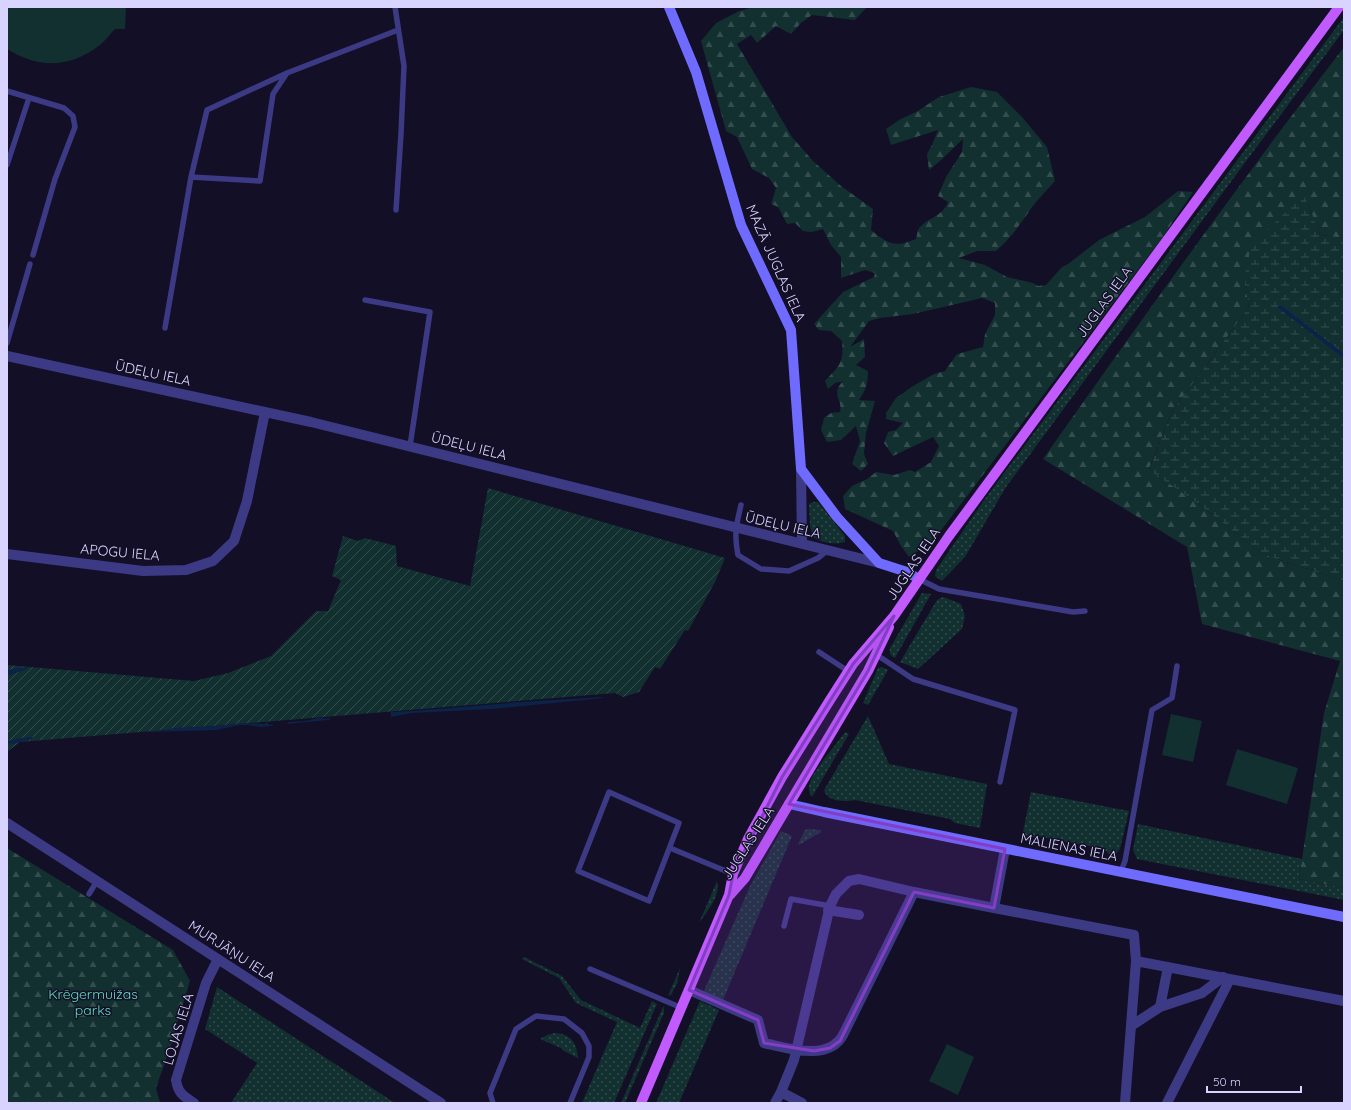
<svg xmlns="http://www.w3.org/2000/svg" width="1351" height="1110" font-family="Quicksand,sans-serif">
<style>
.grass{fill:url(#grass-dots)}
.forest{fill:url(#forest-firs)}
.wetland{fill:url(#wetland-marsh)}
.garden{fill:url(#garden-furrows)}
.pitch{fill:#12302f}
.water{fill:#0c2248}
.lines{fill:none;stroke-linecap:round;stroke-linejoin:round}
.stream{stroke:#0c2248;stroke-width:4}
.lane{stroke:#3d3a85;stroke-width:5.5}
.street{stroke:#3d3a85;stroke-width:10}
.secondary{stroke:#6f6bff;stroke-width:10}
.primary{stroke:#c25bff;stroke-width:10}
.marked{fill:#843dc5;fill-opacity:0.2;stroke:#843dc5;stroke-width:3;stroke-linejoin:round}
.labels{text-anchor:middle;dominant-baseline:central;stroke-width:3;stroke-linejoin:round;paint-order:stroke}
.street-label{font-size:14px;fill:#d9d4ff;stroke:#130f26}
.park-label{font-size:14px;fill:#5fe0c0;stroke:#130f26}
</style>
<defs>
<pattern id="grass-dots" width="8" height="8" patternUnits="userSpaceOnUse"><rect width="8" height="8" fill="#12302f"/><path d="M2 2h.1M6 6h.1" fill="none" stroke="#344d4e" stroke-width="1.8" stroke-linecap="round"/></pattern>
<pattern id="forest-firs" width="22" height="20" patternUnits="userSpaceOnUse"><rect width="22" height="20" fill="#12302f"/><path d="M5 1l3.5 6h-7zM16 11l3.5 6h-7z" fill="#344d4e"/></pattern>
<pattern id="wetland-marsh" width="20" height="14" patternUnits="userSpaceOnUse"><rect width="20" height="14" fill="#12302f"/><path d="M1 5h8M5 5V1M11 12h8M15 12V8" fill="none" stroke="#344d4e"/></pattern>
<pattern id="garden-furrows" width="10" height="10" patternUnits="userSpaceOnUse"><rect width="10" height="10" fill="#12302f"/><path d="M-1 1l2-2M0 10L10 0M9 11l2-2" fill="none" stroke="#344d4e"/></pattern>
</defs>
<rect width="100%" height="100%" fill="#130f26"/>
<path class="grass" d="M1344 17V30L1244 164 1006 487 965 557 942 581 935 576 936 570 987 496Z
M813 502H818L845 536V542C835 545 822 543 813 537L810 526 809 504Z
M922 593 931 594 895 658C890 656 889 653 890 648Z
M943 597 961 604 965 616 962 629 918 669 900 662 937 600Z
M882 667 888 670 868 705 863 703 878 668Z
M868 716 889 764 987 784 980 828 955 823 950 819 855 800C845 802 827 802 824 790Z
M845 732 849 734 812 797C809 792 808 788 810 782 815 768 836 745 845 732Z
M1031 792 1129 811 1120 849 1115 855 1109 854 1104 849 1037 836 1031 838 1022 837Z
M1138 824 1302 859 1299 879 1344 888V900L1137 859 1133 850Z
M808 829 821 830V832L799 845 798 844 805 830Z
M781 831 792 836 723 1000 703 993 750 886Z
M717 881C721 896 707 911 699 923Z
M524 957 562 976 581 1000 640 1028 652 1001 657 1004 614 1103H582L617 1022 576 1003 559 978 522 959Z
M680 968 677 984 671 995 668 996Z
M217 987 395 1103H231L257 1063 205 1029Z
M700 1001 719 1010 679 1103H656Z
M663 1007H664V1013L625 1103H621Z
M555 1033C571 1034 577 1043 578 1058L564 1051 561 1048 540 1039 547 1035Z"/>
<path class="forest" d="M753 7H867L855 20 812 15 801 23 791 34 776 26 757 43 751 35 737 44 792 137 813 161 841 186 873 209 871 230C888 244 895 248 916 239 917 236 917 232 918 230 926 217 942 218 948 202L938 196 946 177 962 152 963 139 940 161 929 170 927 154 932 145 938 130 891 145 886 129 899 120 916 112 939 97 971 87 997 92 1022 117 1047 147 1055 181C1047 190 1037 200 1030 210 1019 226 1011 238 996 251H977L959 258 985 265 1007 277 1033 283 1038 286 1046 285 1061 268 1068 264 1099 240 1145 217 1178 191 1193 192 1162 238 933 541 909 557 901 546 893 531 845 509 843 496 852 486 867 479 876 472 894 475 910 470 915 472 931 462 939 446 933 437 893 456 884 443 888 432 896 430 903 423 886 419V413L896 398 913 386 934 374 945 371 957 354 983 347 985 334 995 315V303L982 298 913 314 880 318 869 321 850 347 864 339 865 357 856 365 868 371C868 383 866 390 859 400L875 401 866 433 864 454 868 464 861 471 852 464 860 441 856 426 841 440 827 442 821 430 824 418 831 413 840 412C843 399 830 395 843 381L835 383 828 389 825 381C839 366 844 363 842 341L831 331 819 330 814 324 843 292 874 277 875 273 865 270 841 278V257L831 245 823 229 812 232 803 231 795 223 787 224 778 207 771 204 776 188 769 178 752 169 737 137 726 131 701 41 716 23 739 11Z
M1344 47V238L1320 235 1304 194 1244 279 1249 307 1171 413 1149 469 1196 502 1262 554 1344 581V888L1299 879 1324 713 1340 661 1202 624 1187 547 1043 459C1141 320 1240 182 1344 47Z
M7 848 173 950 190 981 171 1045 156 1088 160 1103H7Z"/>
<path class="wetland" d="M1304 194 1320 235 1344 238V581L1262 554 1196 502 1149 470 1171 413 1249 307 1244 279 1251 246Z"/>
<path class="garden" d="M488 488 725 558 715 582 688 631 685 630 660 669 655 667 639 692 623 697 615 693 20 742 7 752V665L194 681 228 673 271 656 316 611H328L341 580 332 576 343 536 358 541 365 538 396 546 397 566 470 586Z"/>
<path class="pitch" d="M7 7H126L125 29H115C110 34 105 41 100 45 70 68 39 69 7 49Z
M1171 714 1202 721 1193 762 1162 755Z
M1237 749 1298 768 1287 804 1226 785Z
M947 1044 974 1057 958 1095 929 1081Z"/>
<path class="water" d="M28 667 27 669 10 675 7 674V670Z
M602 697 604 698 493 709 412 713 391 717V712L413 711 521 702Z
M323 717V719L331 718 329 720 287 724 288 722 305 721Z
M266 722 270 725 273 724 272 726 261 727 248 725H240L216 730 150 732 148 731H161L174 728 215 726 244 723 265 724Z
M28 737H33L32 739 13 744 11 743 7 744V741Z"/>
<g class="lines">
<path class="stream" d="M1280 307 1344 356"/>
<path class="lane" d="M395 7 404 66 401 134 396 210
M7 91 64 108 73 116 75 127 55 179 33 255
M7 165 29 98
M191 177 207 110 287 73
M365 300 430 312 410 446
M165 328 191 177 260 181 273 94 287 73 398 30
M7 343 30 264
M741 505C736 526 734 533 738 555L761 569 789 571 818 558 828 550
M919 579 939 589 1073 612 1085 611
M819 652 848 671
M877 655 913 679 1015 710 1000 782
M609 792 679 823 649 901 578 871Z
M670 848 733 874
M1121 871 1125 861 1152 710 1172 698 1177 666
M89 894 97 881
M784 926 791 899 830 906
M590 969 682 1008
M493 1103 490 1093 516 1029 536 1016 564 1019 582 1033 589 1046V1057L570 1103"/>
<path class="street" d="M7 356 311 422 879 563
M801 469 802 543
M7 554 143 571 186 570 213 561 234 541 247 501 265 412
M7 823 441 1103
M1005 849 994 908 1134 935 1136 961 1344 1001
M828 910 859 915
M689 990 758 1020 764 1043C788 1048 828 1062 843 1035L914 892
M1160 1007 1202 993 1223 977
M1131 1026 1160 1007 1168 967
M781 1092 802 1103
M194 1103C183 1096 178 1093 176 1080L206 983 218 959
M775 1103 781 1092 794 1060 830 906 836 894 849 881 859 879 914 892 994 908
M1125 1103 1136 961
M1167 1103 1230 979"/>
<path class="secondary" d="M669 7 696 72 741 225 791 330 801 469 837 517 879 563 907 572 919 579
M789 804 824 812 1344 917"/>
<path class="primary" d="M730 895 745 878 868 671 889 627
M641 1103 729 895 733 874 748 839 782 777 830 700 853 664 894 616 949 536 1339 7"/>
</g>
<path class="marked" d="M894 616 868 671 789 804 1005 849 994 908 914 892 840 1041 830 1048 814 1051 764 1043 758 1020 689 990 729 895 733 874 782 777 853 664Z"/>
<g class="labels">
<g class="street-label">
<text transform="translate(776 263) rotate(66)">MAZĀ JUGLAS IELA</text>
<text transform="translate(1104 302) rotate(-54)">JUGLAS IELA</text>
<text transform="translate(153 373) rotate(12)">ŪDEĻU IELA</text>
<text transform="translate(469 446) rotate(14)">ŪDEĻU IELA</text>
<text transform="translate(783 525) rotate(13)">ŪDEĻU IELA</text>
<text transform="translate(120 552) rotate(5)">APOGU IELA</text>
<text transform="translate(913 564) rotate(-56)">JUGLAS IELA</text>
<text transform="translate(748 843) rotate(-57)">JUGLAS IELA</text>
<text transform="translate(1069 847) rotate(11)">MALIENAS IELA</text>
<text transform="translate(232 951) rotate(33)">MURJĀŅU IELA</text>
<text transform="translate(178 1029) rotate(-73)">LOJAS IELA</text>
</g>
<g class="park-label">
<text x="93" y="994">Krēgermuižas<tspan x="93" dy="16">parks</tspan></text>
</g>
</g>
<rect width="1351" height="1110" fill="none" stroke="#d9d4ff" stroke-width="16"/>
<path d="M1207 1086v6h94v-6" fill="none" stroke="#d9d4ff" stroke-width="2"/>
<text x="1213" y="1086" font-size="12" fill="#d9d4ff" stroke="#130f26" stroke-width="3" paint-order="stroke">50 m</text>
</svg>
